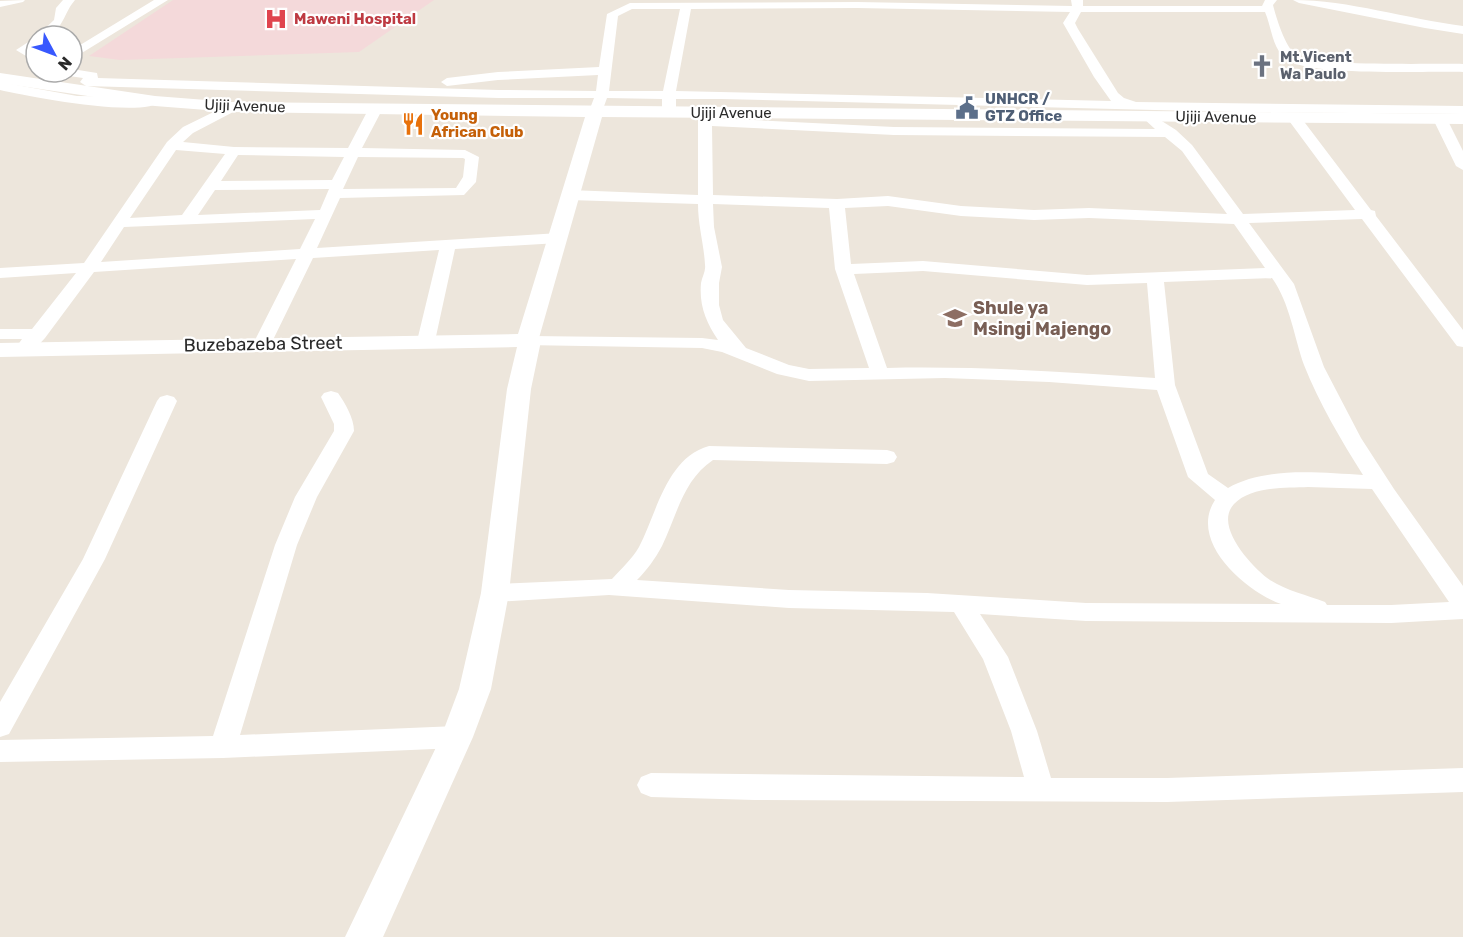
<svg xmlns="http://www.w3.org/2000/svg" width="1463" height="937" font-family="Rubik,sans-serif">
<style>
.medical{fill:#f4d9da}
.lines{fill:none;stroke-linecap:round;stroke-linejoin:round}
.minor{fill:#fff;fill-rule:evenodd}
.tertiary{fill:#fff;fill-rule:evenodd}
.labels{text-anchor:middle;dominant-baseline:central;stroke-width:4.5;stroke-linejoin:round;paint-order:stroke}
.far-health-label{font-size:15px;font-weight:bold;fill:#be3a42;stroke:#fff;text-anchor:start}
.far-worship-label{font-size:15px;font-weight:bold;fill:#5b616d;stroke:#fff;text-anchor:start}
.far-service-label{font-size:15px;font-weight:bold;fill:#4e5e75;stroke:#fff;text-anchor:start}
.far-street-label{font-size:15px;fill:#2a2a2a;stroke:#fff}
.far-food-label{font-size:15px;font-weight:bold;fill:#c56008;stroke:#fff;text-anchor:start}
.education-label{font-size:18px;font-weight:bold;fill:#785e54;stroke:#fff;text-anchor:start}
.street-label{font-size:18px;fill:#2a2a2a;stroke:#fff}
</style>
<rect width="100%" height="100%" fill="#ede6dc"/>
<path class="medical" d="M173 0H434L359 52 120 60 89 56Z"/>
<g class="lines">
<path class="minor" d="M25 0 23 2 0 7V1Z
M63 0H75C64 13 65 24 50 36H37L54 20 56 8Z
M154 0H168L72 59V50Z
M1071 0H1083V6H1262L1265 0H1277L1273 5C1276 17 1285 47 1296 55 1312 67 1435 63 1463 64V72C1428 71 1314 76 1289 61 1272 51 1272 28 1265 12H1081L1075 23 1078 29 1118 93 1124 98 1136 102 1463 106V114L1235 112 721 99H676V107L669 111 662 107V99L607 98 603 109 598 110 591 106 594 98H499L86 86 80 82 83 78 62 75 60 72H72V69L97 73 98 78 499 90 596 91 598 75 498 80 447 86 441 82 447 78 498 72 599 67 607 14 630 3 857 2 1072 6ZM857 8 1070 12 1063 23 1094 77 1111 101 676 91 691 9ZM632 9H680L663 91H609L618 16Z
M1293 0C1349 0 1407 19 1463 26V34L1425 28 1299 3Z
M36 37V46L31 50 36 53V62L16 50Z
M0 82 77 96 155 97 162 101C143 119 26 96 0 90Z
M232 103 239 107 237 110 193 133 183 142 234 147 348 148 368 110 375 106 382 110 362 148 465 150 479 157 476 182 464 195 340 198 317 248 559 233 567 238 559 243 455 249 435 341 432 345H420L417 341 439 250 313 258 271 344 268 348H256L253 344 296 259 94 272 45 338 31 353H17L15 349 22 339H0V329H32L76 273 0 278V268L84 263 167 142 183 127ZM176 150 225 154 182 215 130 218ZM238 155 344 157 332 180 221 181ZM358 157 463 158 465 159 463 177 456 188 343 189ZM329 189 320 210 198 215 215 190ZM315 219 300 249 101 262 124 227Z
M705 109 710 110 712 118 894 127 1155 129 1142 117 1149 113 1176 130 1192 145 1243 214 1355 210 1287 118 1294 114 1299 115 1371 210 1375 211 1376 216 1463 330V347L1457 346 1362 219 1249 223 1294 284 1324 367 1361 438 1394 489 1463 586V619L1391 623 1086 621 980 614 1008 657 1037 731 1051 778H1167L1463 768V792L1167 802 755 800 651 797 641 793 637 785 641 777 651 773 1024 777 1011 731 983 659 954 612 789 608 609 595 495 602 487 599 483 593 487 587 495 584 612 579C621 569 632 559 639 547 657 513 666 458 709 446L887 450 894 452 897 457 894 462 887 464 713 460C683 480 677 515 662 546 655 559 647 570 637 580L789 590 927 593 1086 603 1281 604C1245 591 1188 541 1215 500L1188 477 1157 390 1049 382 945 378 809 381 777 374 722 352 702 348 524 345 521 341 524 337 530 336 702 338 718 340C706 322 699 306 701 283 702 277 706 271 705 265 704 244 698 226 698 204L569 200 561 195 569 190 698 195V113ZM712 126 894 135 1165 137 1182 151 1227 214 1089 208 1034 210 961 206 888 196 837 199 713 195ZM713 204 829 208 835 269 869 368 809 369 789 365 746 348 723 320 719 305V283L722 267 714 227ZM888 206 961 216 1034 220 1089 218 1234 224 1265 268 1087 275 923 261 851 264 845 208ZM923 271 1087 285 1147 283 1155 378C1066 372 977 366 887 368L854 274ZM1272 278C1290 303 1294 337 1304 365 1319 403 1341 440 1363 475 1321 473 1266 466 1228 488L1208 474 1175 385 1164 282ZM1308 487 1372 489 1449 602 1391 605H1327L1325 602C1307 595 1287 591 1270 580 1253 568 1213 526 1234 504 1251 486 1286 488 1308 487Z
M1440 115 1447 119 1463 151V170L1456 166 1433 119Z
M331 391 338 393C345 403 354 418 354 431L317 497 297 545 240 735 457 726 466 729 470 737 466 745 457 748 223 758 0 762V740L213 736 275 545 295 497 334 431V424L321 397 324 393Z
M167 395 174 397 177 401 105 559 9 734 0 737V702L83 559 157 401 160 397Z"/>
<path class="tertiary" d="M0 73 155 96 232 102 1463 114V124L602 117 539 338 541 341 531 389 509 593 491 689 473 737 383 937H345L441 737 459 689 481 593 507 389 517 347 0 357V343L518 334 585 117 232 112 155 106 0 83Z"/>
</g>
<defs>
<g id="hospital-bare" transform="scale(1.8)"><path d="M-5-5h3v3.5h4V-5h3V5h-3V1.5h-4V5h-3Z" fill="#e0444e" stroke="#fff" stroke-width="2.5" paint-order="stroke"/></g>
<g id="church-bare" transform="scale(1.8)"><path d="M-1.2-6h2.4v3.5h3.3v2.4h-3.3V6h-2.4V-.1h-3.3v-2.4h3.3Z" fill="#6b7280" stroke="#fff" stroke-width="2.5" paint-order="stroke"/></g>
<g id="civic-bare" transform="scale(1.8)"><path d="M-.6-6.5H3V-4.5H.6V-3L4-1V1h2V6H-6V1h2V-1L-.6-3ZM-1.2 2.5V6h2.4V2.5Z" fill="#5c6f8a" stroke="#fff" stroke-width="2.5" paint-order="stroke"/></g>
<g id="restaurant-bare" transform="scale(1.8)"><path d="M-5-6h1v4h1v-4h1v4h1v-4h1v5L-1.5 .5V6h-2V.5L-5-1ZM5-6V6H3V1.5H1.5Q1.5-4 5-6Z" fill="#e8710a" stroke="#fff" stroke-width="2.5" paint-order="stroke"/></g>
<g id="school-bare" transform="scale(1.8)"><path d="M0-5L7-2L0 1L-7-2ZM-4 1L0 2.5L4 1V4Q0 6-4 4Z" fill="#8d6e63" stroke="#fff" stroke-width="2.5" paint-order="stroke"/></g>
</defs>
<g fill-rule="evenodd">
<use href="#hospital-bare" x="276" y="19"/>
<use href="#church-bare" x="1262" y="66"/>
<use href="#civic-bare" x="967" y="108"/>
<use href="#restaurant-bare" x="413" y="124"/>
<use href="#school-bare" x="955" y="318"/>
</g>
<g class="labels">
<g class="far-health-label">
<text x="294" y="19">Maweni Hospital</text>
</g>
<g class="far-worship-label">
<text x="1280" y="57">Mt.Vicent<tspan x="1280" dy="17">Wa Paulo</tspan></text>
</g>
<g class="far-service-label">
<text x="985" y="99">UNHCR /<tspan x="985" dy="17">GTZ Office</tspan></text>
</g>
<g class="far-street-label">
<text transform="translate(245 106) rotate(2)">Ujiji Avenue</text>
<text x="731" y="113">Ujiji Avenue</text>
<text transform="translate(1216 117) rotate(1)">Ujiji Avenue</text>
</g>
<g class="far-food-label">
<text x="431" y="115">Young<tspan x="431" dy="17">African Club</tspan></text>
</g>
<g class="education-label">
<text x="973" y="308">Shule ya<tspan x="973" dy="21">Msingi Majengo</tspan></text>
</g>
<g class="street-label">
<text transform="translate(263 344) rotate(-1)">Buzebazeba Street</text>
</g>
</g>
<g transform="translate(54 54) rotate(131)"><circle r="28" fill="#ffffff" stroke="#aaaaaa" stroke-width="1.5"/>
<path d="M0-4.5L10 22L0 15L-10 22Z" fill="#3858fe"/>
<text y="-9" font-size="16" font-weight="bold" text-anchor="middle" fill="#2a2a2a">N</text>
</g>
</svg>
